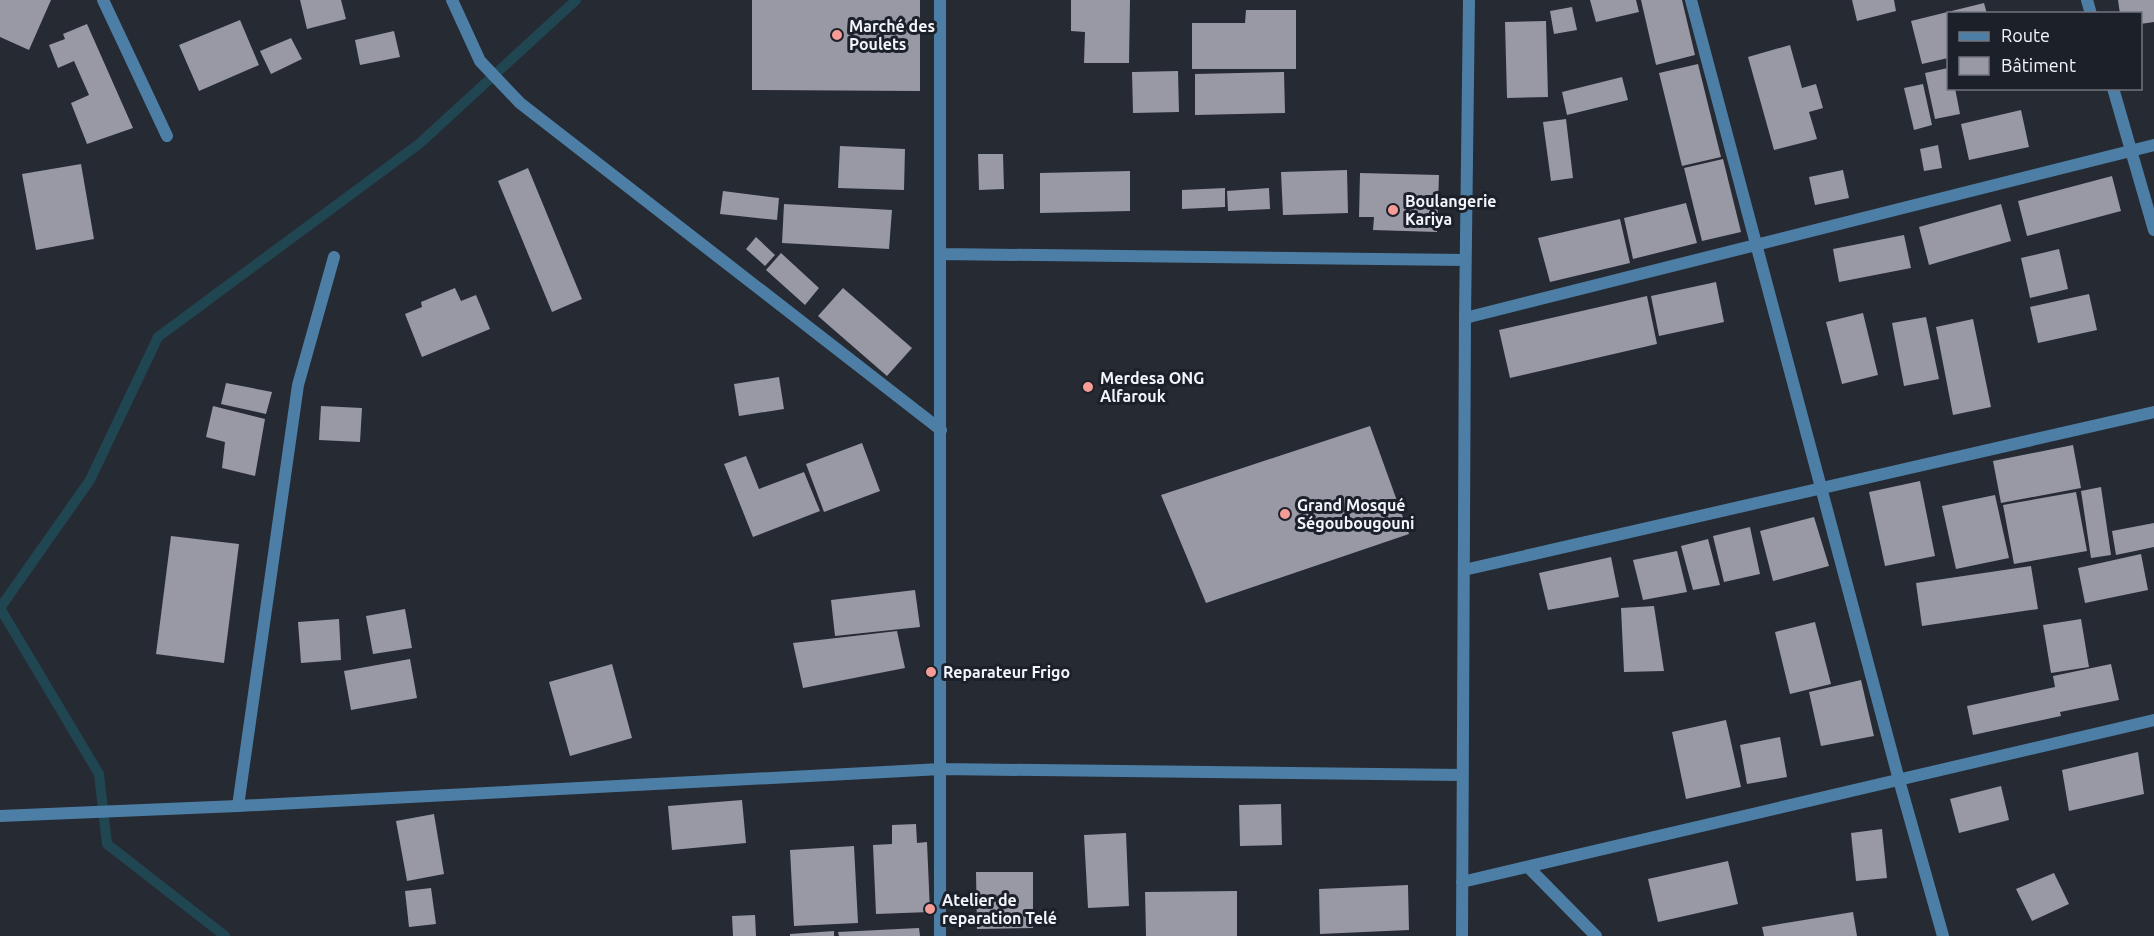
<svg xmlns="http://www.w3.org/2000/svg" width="2154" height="936" font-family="Ubuntu,sans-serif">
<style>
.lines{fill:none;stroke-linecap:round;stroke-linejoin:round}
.stream{stroke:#204652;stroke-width:10}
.building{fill:#9998a5}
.minor{stroke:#4d7ea5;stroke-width:12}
.poi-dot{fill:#f59c96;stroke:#1c2029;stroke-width:2}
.labels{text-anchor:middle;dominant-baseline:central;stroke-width:6;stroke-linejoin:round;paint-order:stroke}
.poi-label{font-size:16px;font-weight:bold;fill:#f2f5fb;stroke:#1c2029;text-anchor:start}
</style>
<rect width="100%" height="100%" fill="#262a33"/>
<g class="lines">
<path class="stream" d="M0 608 90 480 158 337 419 144 576 0
M0 608 99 774 107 844 225 936"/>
</g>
<path class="building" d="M0 0H51L29 50 0 37Z
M300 0H341L346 19 307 29Z
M752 0H920V91L752 90Z
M1071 0H1130L1129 63H1084L1085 32 1071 31Z
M1590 0H1636L1639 12 1596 22Z
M1641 0H1682L1695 55 1656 65Z
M1852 0H1894L1896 11 1857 21Z
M2118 0H2154V22L2140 24V14H2120Z
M1984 3 1987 14H1948V58L1922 64 1911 21Z
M1572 7 1577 30 1554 34 1550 11Z
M1246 10H1296V69H1192V23H1245Z
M240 20 259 65 199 91 179 45Z
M1546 21 1548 97 1507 98 1505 22Z
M87 24 133 128 87 144 71 103 89 95 74 61 58 68 49 45 65 39 63 34Z
M394 31 400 57 360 65 355 40Z
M291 38 302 59 271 74 260 51Z
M1790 45 1802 88 1816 84 1823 108 1809 112 1817 139 1774 150 1748 57Z
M1698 64 1721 157 1682 166 1659 73Z
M1948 68V88H1955L1960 114 1935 119 1925 73Z
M1178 71 1179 112 1133 113 1132 72Z
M1284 72 1285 113 1195 115V74Z
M1622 77 1628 100 1567 115 1562 92Z
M1923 84 1932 125 1914 130 1904 88Z
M2021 110 2029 147 1969 160 1961 124Z
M1566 119 1573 178 1551 181 1543 122Z
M1938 145 1942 168 1924 171 1920 149Z
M840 146 905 149 904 190 838 188Z
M978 154H1003L1004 189 979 190Z
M1723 159 1741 232 1702 241 1684 168Z
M81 164 94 239 36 250 22 174Z
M528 168 582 299 552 312 498 181Z
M1347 170 1348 213 1283 215 1281 172Z
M1843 170 1849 198 1815 205 1809 177Z
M1130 171V211L1040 213V173Z
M1360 173 1439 175 1437 232 1373 230 1374 217H1359Z
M2112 176 2121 211 2027 236 2018 201Z
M1225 188V207L1182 209V190Z
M1269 188 1270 209 1228 211 1227 191Z
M723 191 779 198 777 220 720 214Z
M1686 203 1697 243 1633 259 1624 218Z
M784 204 892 210 889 249 782 243Z
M2001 204 2011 241 1929 265 1919 227Z
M1620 219 1630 263 1550 282 1538 238Z
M1904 235 1911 268 1839 282 1833 249Z
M756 237 775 255 765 266 746 249Z
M2059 249 2068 289 2030 298 2021 258Z
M781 253 819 288 805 305 766 270Z
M1716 282 1724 322 1659 336 1651 296Z
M455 288 461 301 476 295 490 329 422 357 405 314 422 307 421 302Z
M843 288 912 348 887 376 818 316Z
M2089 294 2097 330 2038 343 2030 307Z
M1647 296 1657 344 1510 378 1499 330Z
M1863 313 1878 375 1842 384 1826 322Z
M1926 317 1939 379 1904 386 1892 323Z
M1973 319 1991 407 1953 415 1936 327Z
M779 377 784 409 739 416 734 384Z
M226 383 272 392 266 414 221 404Z
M213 406 265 419 255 476 222 468 225 442 206 437Z
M321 406 362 408 360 442 319 440Z
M1370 426 1409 534 1206 603 1161 495Z
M862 443 880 491 824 512 806 464Z
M2073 445 2081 488 2001 503 1993 461Z
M746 456 759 489 804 472 820 511 753 537 724 464Z
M1920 481 1935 556 1885 566 1869 492Z
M2101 487 2111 555 2091 558 2081 491Z
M2076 492 2087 551 2014 564 2003 505Z
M1995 495 2009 558 1956 569 1942 506Z
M1814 517 1829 566 1773 581 1760 531Z
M2154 523V547L2116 555 2112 531Z
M1750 527 1760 574 1724 582 1713 536Z
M171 536 239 544 224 663 156 654Z
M1708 539 1720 585 1693 590 1681 546Z
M1677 551 1687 592 1643 600 1633 560Z
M2141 554 2148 590 2085 603 2078 568Z
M1611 557 1619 597 1548 610 1539 573Z
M2031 566 2038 609 1922 626 1916 583Z
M915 590 920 627 835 636 831 600Z
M1654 606 1664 671 1624 672 1621 608Z
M405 609 412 648 373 654 366 616Z
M339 619 341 660 301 663 298 622Z
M2081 619 2089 667 2051 673 2043 625Z
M1815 622 1831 684 1790 694 1775 632Z
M897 631 905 668 803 688 793 643Z
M410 659 417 698 351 710 344 671Z
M612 664 632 738 570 756 549 682Z
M2111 664 2119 700 2060 712 2061 716 1973 735 1967 706 2055 687 2053 676Z
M1861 680 1874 736 1821 746 1809 692Z
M1726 720 1741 787 1686 799 1672 732Z
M1780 737 1787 777 1747 784 1740 745Z
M2138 752 2144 794 2069 811 2062 770Z
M2001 786 2009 820 1959 833 1950 799Z
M742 800 746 843 672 850 668 806Z
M1281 804 1282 845 1240 846 1239 805Z
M434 814 444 874 407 881 396 821Z
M916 824 917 843 927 842 930 912 876 914 873 845 892 844V825Z
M1882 829 1887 878 1856 881 1851 833Z
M1126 833 1129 906 1088 908 1084 835Z
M854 846 858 923 794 926 790 850Z
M1728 861 1738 904 1658 922 1648 879Z
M976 872H1033V928L977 929Z
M2054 873 2069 904 2032 921 2016 889Z
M1408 885 1409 930 1320 934 1319 889Z
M431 888 436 924 409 927 405 891Z
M1237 891V936H1146L1145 892Z
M1853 912 1857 936H1764L1762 927Z
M755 915 756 936H733L732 916Z
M919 928 920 936H839L838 932Z
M834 931V936H790V934Z"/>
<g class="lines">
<path class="minor" d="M103 0 167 136
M452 0 480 61 520 103 941 430
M1691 0 1899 780 1943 936
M2087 0 2091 14
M2113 88 2154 230
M941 254 1465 260
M1465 318 2154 145
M1464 570 2154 412
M238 806 298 385 334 257
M0 816 238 806 941 769 1463 775
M1528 867 1596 936
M1462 882 2154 720
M940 936V0
M1462 936 1465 318 1469 0"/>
</g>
<g class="poi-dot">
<circle cx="837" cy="35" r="6"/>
<circle cx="1393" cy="210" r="6"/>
<circle cx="1088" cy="387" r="6"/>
<circle cx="1285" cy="514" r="6"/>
<circle cx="931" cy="672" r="6"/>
<circle cx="930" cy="909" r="6"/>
</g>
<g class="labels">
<g class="poi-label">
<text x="849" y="26">Marché des<tspan x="849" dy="18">Poulets</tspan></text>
<text x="1405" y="201">Boulangerie<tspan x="1405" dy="18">Kariya</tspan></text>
<text x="1100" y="378">Merdesa ONG<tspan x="1100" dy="18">Alfarouk</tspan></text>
<text x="1297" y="505">Grand Mosqué<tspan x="1297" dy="18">Ségoubougouni</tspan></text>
<text x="943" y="672">Reparateur Frigo</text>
<text x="942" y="900">Atelier de<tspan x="942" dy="18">reparation Telé</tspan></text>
</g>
</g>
<rect x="1947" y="12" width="195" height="78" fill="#1c2029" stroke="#72757d" stroke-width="1.5"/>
<rect x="1959" y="32" width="30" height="9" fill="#4d7ea5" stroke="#72757d" stroke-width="1.5"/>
<text x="2001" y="42" font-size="18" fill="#f2f5fb">Route</text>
<rect x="1959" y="57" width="30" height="18" fill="#9998a5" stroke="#72757d" stroke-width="1.5"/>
<text x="2001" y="72" font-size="18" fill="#f2f5fb">Bâtiment</text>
</svg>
